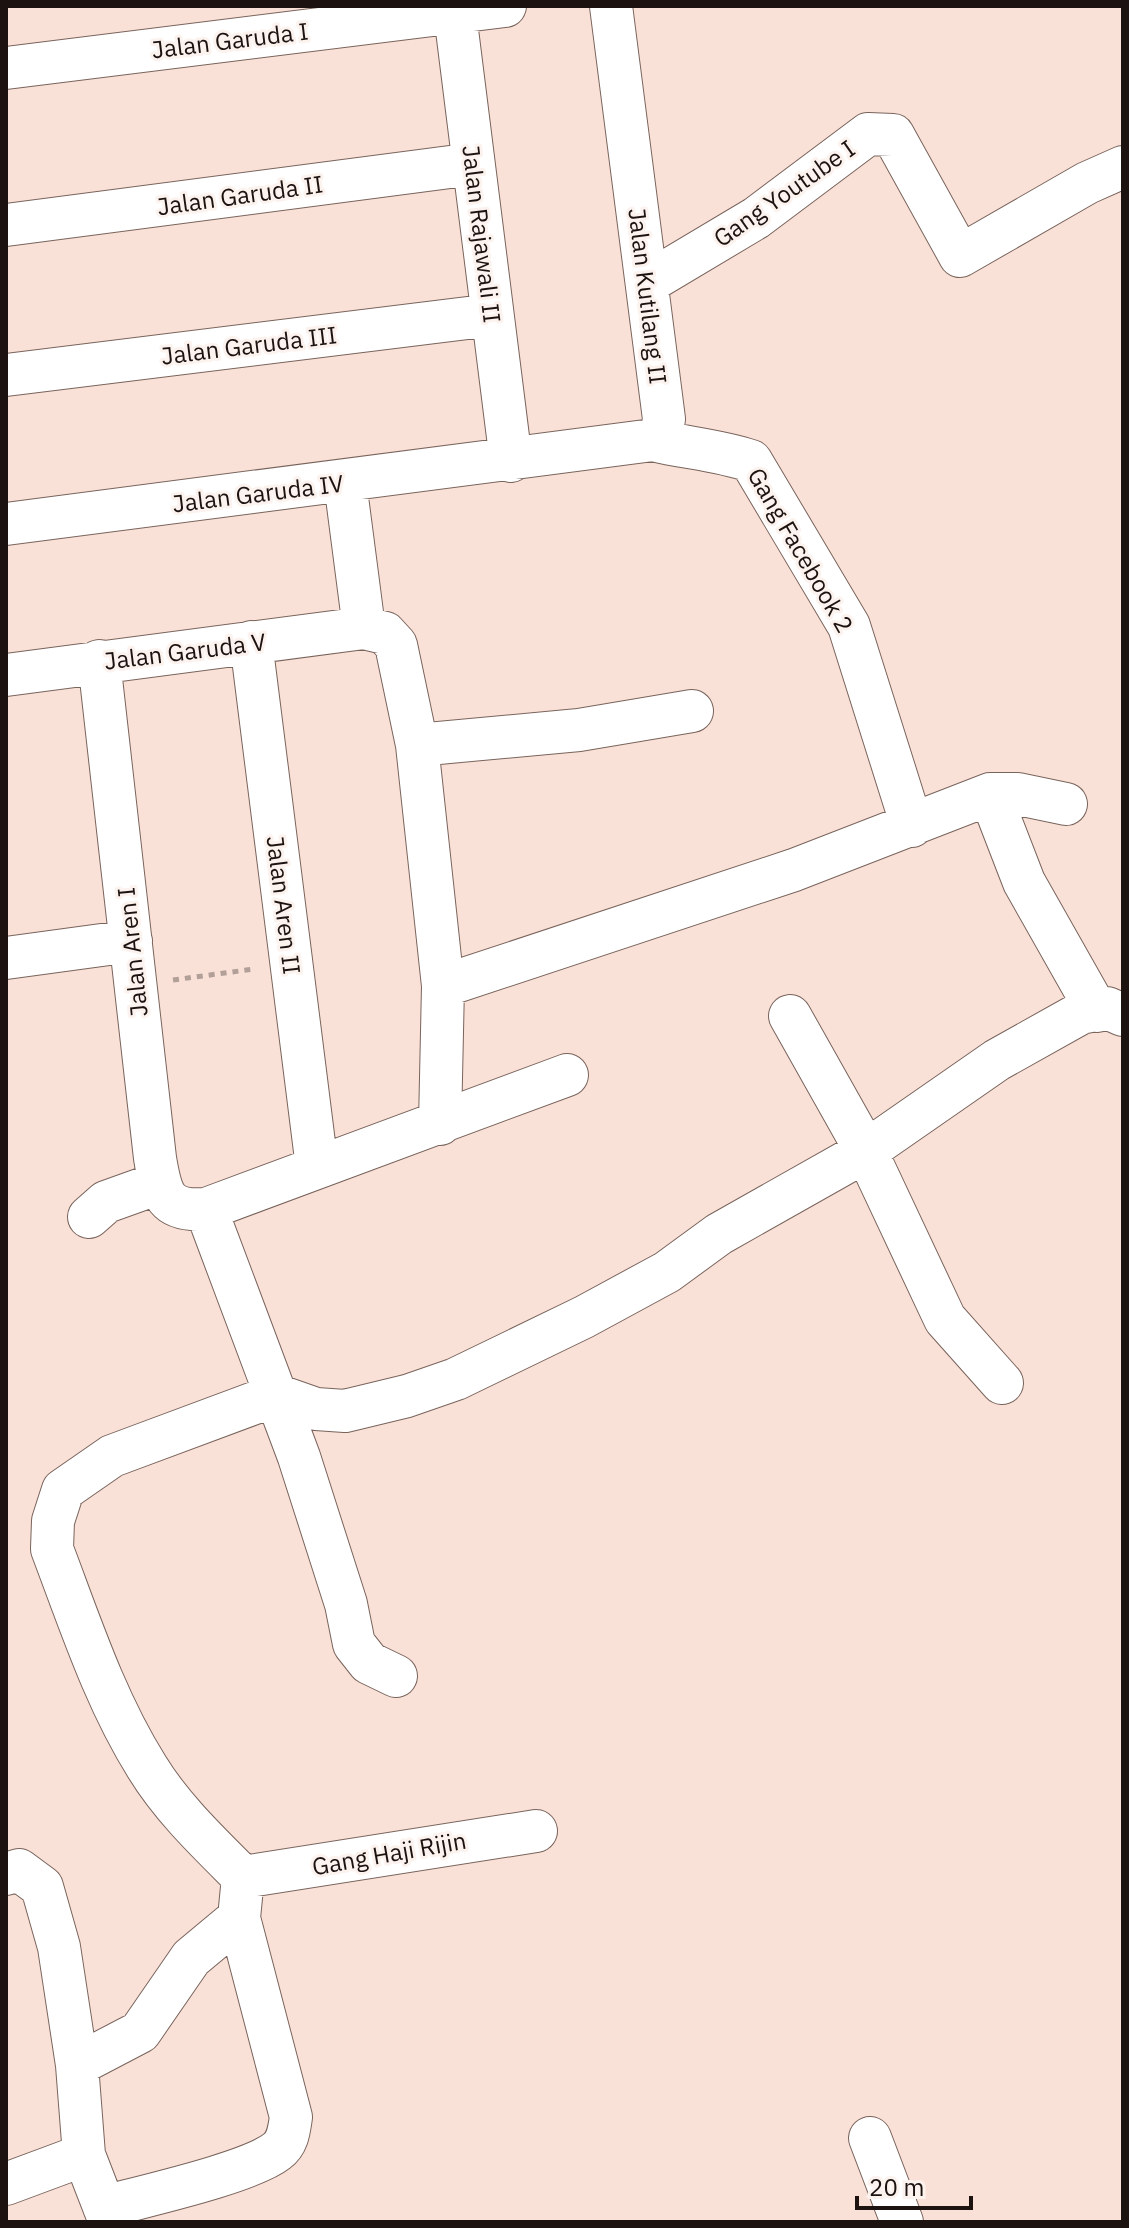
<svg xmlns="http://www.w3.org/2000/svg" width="1129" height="2228" font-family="'IBM Plex Sans',sans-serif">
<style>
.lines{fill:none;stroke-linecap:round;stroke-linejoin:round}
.minor-casing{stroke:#79645c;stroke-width:44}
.path{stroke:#b29f98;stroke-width:5;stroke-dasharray:6 6;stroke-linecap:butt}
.minor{stroke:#fff;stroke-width:42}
.labels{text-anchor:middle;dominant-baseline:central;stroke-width:6;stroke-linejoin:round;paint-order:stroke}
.street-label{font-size:24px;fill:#1c1310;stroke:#fcf2ee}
</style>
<rect width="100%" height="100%" fill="#f9e1d8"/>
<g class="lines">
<g class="minor-casing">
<path id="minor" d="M454 6 511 461
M6 68 505 6
M6 225 473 164
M647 283 756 218 868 134 893 135 960 256 1087 183 1123 167
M6 375 492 315
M653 440C686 448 718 450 751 461L849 626 912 826
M345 482 364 628
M6 524 653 440 662 431 664 419 611 6
M251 642 317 1167
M99 661 155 1158C161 1195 165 1212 206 1209L567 1075
M6 675 364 628 385 633 396 645 417 745 443 986 440 1124
M417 745 579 730 692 711
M990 794 1024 882 1097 1011
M6 958 131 941
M443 986 794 870 990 794H1018L1066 804
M790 1016 866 1151 945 1319 1002 1383
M206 1209 299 1457 346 1604 354 1644 369 1663 396 1676
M89 1217 106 1202 159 1183
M6 1874 19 1870 42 1887 59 1947 77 2065 84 2155 110 2222
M243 1877C209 1843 172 1808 147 1767 105 1700 80 1623 52 1549L53 1521 63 1490 112 1456 276 1395 316 1409 345 1411 407 1396 456 1379 584 1317 667 1272 719 1234 866 1151 997 1060 1081 1013 1107 1008 1123 1015
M243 1877 536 1831
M77 2065 140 2032 191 1958 239 1918
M870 2138 902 2222
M6 2184 84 2155
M104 2207C144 2196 249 2173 277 2151 288 2143 289 2130 291 2117L239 1918 243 1877"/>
</g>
<path class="path" d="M173 980 254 969"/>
<use href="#minor" class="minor"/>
</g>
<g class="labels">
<g class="street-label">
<text transform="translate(230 40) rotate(-7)">Jalan Garuda I</text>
<text transform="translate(784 193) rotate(-35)">Gang Youtube I</text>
<text transform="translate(240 195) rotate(-8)">Jalan Garuda II</text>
<text transform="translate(482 234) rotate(83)">Jalan Rajawali II</text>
<text transform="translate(648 296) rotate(83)">Jalan Kutilang II</text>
<text transform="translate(249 345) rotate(-7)">Jalan Garuda III</text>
<text transform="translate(258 493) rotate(-7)">Jalan Garuda IV</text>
<text transform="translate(801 550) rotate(60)">Gang Facebook 2</text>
<text transform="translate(185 651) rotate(-7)">Jalan Garuda V</text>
<text transform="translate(284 905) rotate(83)">Jalan Aren II</text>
<text transform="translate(132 952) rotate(-96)">Jalan Aren I</text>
<text transform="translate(389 1853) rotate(-10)">Gang Haji Rijin</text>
</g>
</g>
<rect width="1129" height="2228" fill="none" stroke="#1c1310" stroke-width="16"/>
<path d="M857 2196v12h114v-12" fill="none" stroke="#1c1310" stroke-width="4"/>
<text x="869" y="2196" font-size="24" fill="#1c1310" stroke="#fcf2ee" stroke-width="6" paint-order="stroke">20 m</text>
</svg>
